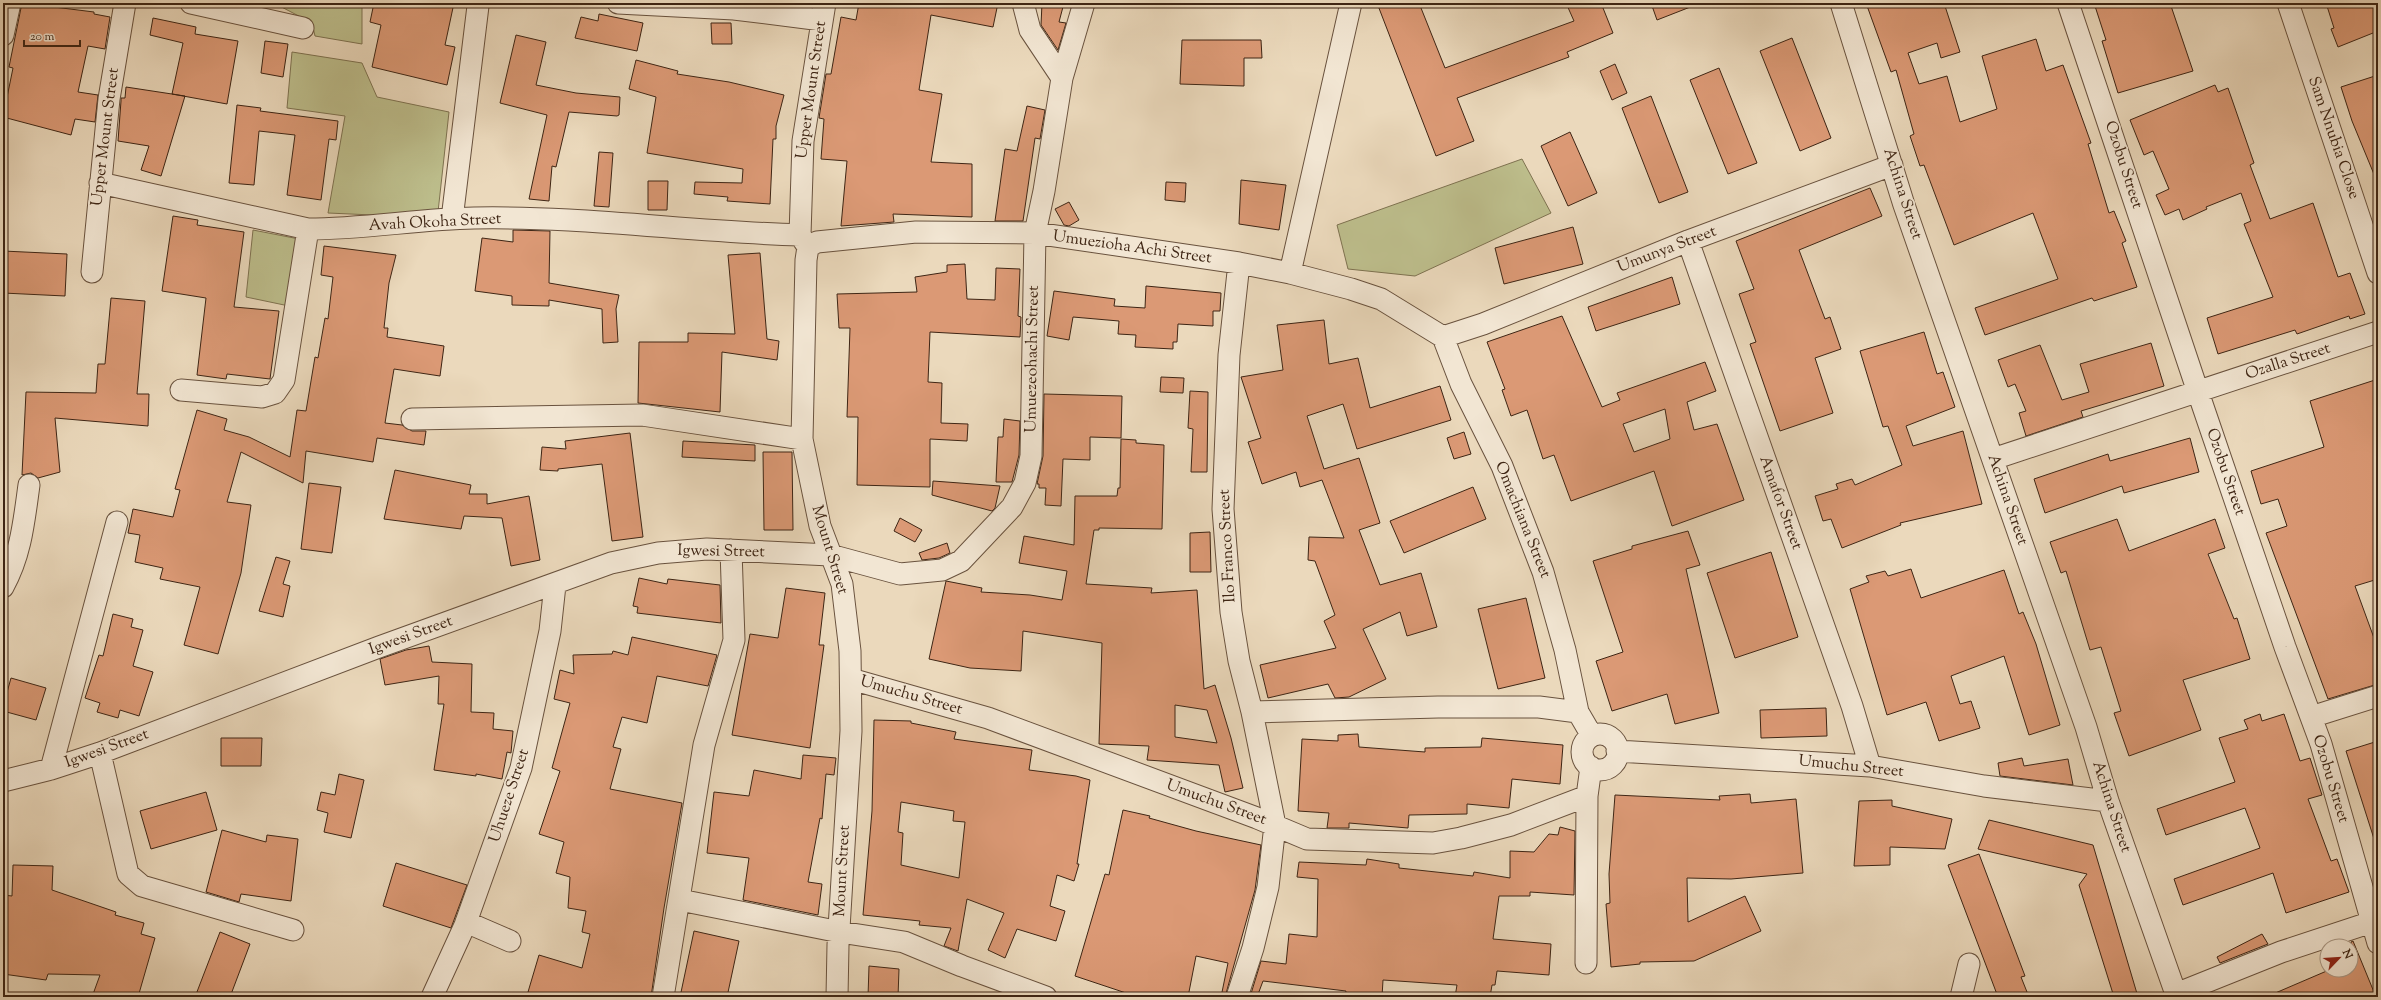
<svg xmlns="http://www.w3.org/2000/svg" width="2381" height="1000" font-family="'Sorts Mill Goudy',serif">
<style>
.green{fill:#bdbe8c;stroke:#7e7250}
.building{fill:#db9975;stroke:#3e2514;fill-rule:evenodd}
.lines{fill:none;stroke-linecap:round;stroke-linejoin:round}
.minor-casing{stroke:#69523e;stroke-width:23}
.minor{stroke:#f2e6d3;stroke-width:21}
.labels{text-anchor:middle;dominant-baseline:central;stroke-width:3.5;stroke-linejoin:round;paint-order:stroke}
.street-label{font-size:16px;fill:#3e2514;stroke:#f2e6d3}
</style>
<rect width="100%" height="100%" fill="#ebd9bc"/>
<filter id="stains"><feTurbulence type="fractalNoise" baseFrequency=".005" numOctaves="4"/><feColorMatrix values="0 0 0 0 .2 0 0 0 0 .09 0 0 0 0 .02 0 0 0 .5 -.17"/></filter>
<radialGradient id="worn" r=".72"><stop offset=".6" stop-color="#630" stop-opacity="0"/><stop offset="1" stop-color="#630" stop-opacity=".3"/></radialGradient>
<path class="green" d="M274 3H362V44L315 36 312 23Z
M292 52 362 63 377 97 449 112 438 212 395 216 328 213 345 116 287 108Z
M1522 159 1551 213 1415 276 1348 269 1337 225Z
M253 230 299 239 289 306 246 297Z"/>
<path class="building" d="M22 3 94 12V14L110 17 105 49 88 46 78 92 98 95 95 122 75 119 71 135 3 117 13 68 9 67Z
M374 3H454L445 45 455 47 447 85 372 67 381 25 370 22Z
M859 3H998L993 27 931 15 919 90 942 94 931 162 972 164V217L893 214 894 222 841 226 847 161 821 159 824 119 819 118 826 74H831L841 17 856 20Z
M1042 3H1064L1059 22 1066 23 1058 50 1041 25Z
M1377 3H1419L1445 68 1574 21 1566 3H1601L1613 33 1567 52 1569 57 1457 98 1474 141 1436 156Z
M1651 3H1698V4L1657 20Z
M1866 3H1944L1960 52 1941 58 1937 43 1908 53 1919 84 1947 76 1960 122 1997 109 1982 56 2036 39 2046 71 2063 65 2091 143 2088 144 2109 213 2114 211 2126 241 2122 243 2137 287 2094 301 2092 298 1985 335 1975 308 2058 279 2033 213 1954 245 1924 165 1920 166 1910 136 1914 134 1896 70 1891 72Z
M2094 3H2170L2193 71 2118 93 2102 41 2106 40Z
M2326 3H2378V31L2338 47 2331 29 2334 28Z
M599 14 643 23 637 51 575 38 581 17 598 21Z
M153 18 196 27 195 34 238 41 227 104 172 94 183 43 150 35Z
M711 23H731L732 44H712Z
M516 35 546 42 536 85 576 93 620 97 619 115 617 116 569 112 556 167 552 166 549 201 529 199 547 115 500 103Z
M1792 38 1831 138 1800 151 1760 51Z
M1182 40H1261L1262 58H1244V86L1180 84Z
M265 41 288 44 283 77 261 73Z
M636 60 678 71 677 74 729 82 784 95 776 126V139H773L770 204 727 201 728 197 694 194 695 182 742 183 743 169 647 153 656 97 629 89Z
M1615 64 1627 93 1612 100 1600 71Z
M1719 68 1757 163 1728 174 1690 80Z
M2378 75V184L2352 121 2341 87Z
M2215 85 2218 92 2228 88 2254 163 2250 165 2270 219 2313 203 2338 277 2350 273 2365 314 2350 319 2349 316 2297 334 2295 330 2218 354 2207 318 2273 297 2244 224 2251 221 2241 193 2206 207 2207 209 2183 220 2179 209 2165 215 2156 195 2169 189 2153 151 2144 155 2130 120Z
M126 87 185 96 161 176 141 170 149 146 118 141 121 101V98H125Z
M1651 96 1688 192 1659 203 1622 108Z
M237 105 261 108 260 111 338 121 336 140 329 139 321 200 287 195 295 135 259 131 254 185 229 183Z
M1027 106 1045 110 1040 139 1035 138 1023 221H995L1005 149 1017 151Z
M1570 132 1597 193 1568 206 1541 146Z
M599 152 613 153 609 207 594 206Z
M1241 180 1286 185 1279 230 1239 224Z
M648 181H668L667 210H648Z
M1166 182 1186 183 1185 202 1165 200Z
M1870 188 1882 216 1799 250 1825 319 1830 317 1841 349 1815 358 1833 413 1780 431 1750 344 1756 342 1739 294 1754 289 1736 241Z
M1069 202 1079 220 1069 226 1064 225 1055 209Z
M173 216 198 220 197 225 244 232 234 307 279 311 270 379 227 374 226 379 197 375 206 298 162 291Z
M1573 227 1583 264 1504 284 1495 248Z
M513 230 550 231 549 283 619 295 616 309 618 342 603 343 602 309 549 300V306L512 305V296L475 291 482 238 513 242Z
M324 246 396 255 389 283 384 328H388L387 337 444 346 440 376 394 369 385 423 402 425 412 431H426L424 445 377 438 373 462 306 451 303 483 241 452 227 502 251 505 241 573 218 654 184 645 200 587 160 579 163 568 135 562 140 535 128 533 133 509 173 517 180 490 175 489 197 410 227 419 224 430 249 437 290 457 297 410 306 411 315 357 318 358 325 318 328 319 333 277 321 275Z
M3 251 67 254 65 296 3 293Z
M760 253 767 339 779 341 777 360 722 352 720 412 638 403 639 342H688V333L735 334 728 255Z
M965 264 967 299 995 300 996 268 1020 269 1018 316 1021 317 1020 337 930 332 928 382 942 383 941 423 968 424 967 441 930 439V487L857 485 858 417H847L850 328H839L837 294 917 292 915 277 947 272V265Z
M1672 277 1680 304 1596 331 1588 307Z
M1146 286 1221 293 1220 311H1213V326L1178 324 1177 342H1173V349L1135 347 1136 335 1118 334 1119 321 1073 317 1069 340 1047 336 1054 291 1115 299 1114 306 1145 308Z
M111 298 145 301 137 394H149L148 426 55 418 60 472 38 478 31 473 22 475 26 392 96 393 98 364H105Z
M1562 316 1602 407 1620 400 1617 393 1705 362 1716 391 1687 402 1694 430 1717 424 1744 500 1672 526 1654 471 1571 501 1554 455 1543 459 1527 410 1511 416 1502 390 1505 389 1487 342ZM1665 409 1670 439 1634 452 1623 424Z
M1324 320 1329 364 1358 358 1370 408 1440 386 1451 420 1357 449 1343 404 1307 416 1324 469 1359 458 1380 523 1359 530 1380 585 1421 573 1437 627 1407 636 1400 612 1363 629 1386 679 1349 697 1335 698 1328 684 1268 698 1260 665 1336 648 1324 621 1335 615 1315 561 1308 560 1309 537 1344 538 1322 480 1300 487 1296 472 1262 484 1248 442 1261 438 1241 377 1283 370 1277 325Z
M1924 332 1937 374 1943 372 1955 407 1906 426 1913 446 1963 431 1982 504 1900 523 1901 525 1842 548 1831 519 1823 521 1815 496 1838 489 1836 484 1852 479 1855 485 1902 465 1888 426 1883 427 1860 351Z
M2151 343 2164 386 2081 411 2083 417 2026 436 2019 413 2026 411 2015 384 2008 387 1998 360 2040 345 2062 400 2089 392 2080 364Z
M1161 377 1184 378 1183 393 1160 392Z
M2375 380 2378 388V579L2355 586 2378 649V684L2328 699 2266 533 2287 526 2278 499 2261 504 2251 471 2324 447 2310 401Z
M1190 391 1208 392 1207 472H1191L1193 429 1188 428Z
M1044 394 1122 396 1121 438 1090 437V460L1063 459 1061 506 1045 505 1046 488H1039V484H1037L1043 456Z
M1004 419 1020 421 1019 455 1012 482H996L998 437H1003Z
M1464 432 1471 454 1454 459 1447 438Z
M630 433 643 537 612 541 602 464 558 469V471L540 470 542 447 566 449 565 441Z
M2190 438 2199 472 2124 493 2122 486 2045 513 2034 479 2108 454 2110 461Z
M1121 439 1136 440V443L1164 445 1162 529 1099 528V530H1094L1086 584 1152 588 1151 593 1197 590 1204 689 1215 685 1231 738 1243 788 1225 792 1219 765 1147 760 1149 746 1099 744 1102 643 1023 631 1021 671 970 668 929 659 946 581 982 588 981 592 1030 595 1062 600 1067 571 1019 563 1024 536 1074 545 1075 496H1117L1118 488H1120ZM1175 705 1207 710 1217 743 1175 737Z
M683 441 755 445V461L682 457Z
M763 452H792L793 530H764Z
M395 470 471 485 469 494H487V504L529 496 540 560 511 566 502 518 464 516 461 529 384 519Z
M933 481 1000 486 995 508 992 511 932 495Z
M309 483 341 487 332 553 301 549Z
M1473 487 1486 519 1404 553 1390 521Z
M900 518 922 530 915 542 894 531Z
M2117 519 2129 551 2215 519 2225 548 2208 554 2234 619 2237 618 2250 659 2183 680 2201 730 2129 756 2114 713 2121 711 2101 647 2090 650 2066 571 2061 573 2050 542Z
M1688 531 1700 565 1686 569 1719 713 1675 724 1667 694 1612 711 1596 661 1623 652 1593 561 1632 549V546Z
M1210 532 1211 572H1190V533Z
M947 543 950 553 939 558 922 560 919 553Z
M1771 552 1798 637 1735 658 1707 573Z
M276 557 290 561 283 584 290 586 283 617 259 611Z
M1911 569 1921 598 2004 570 2019 614 2023 612 2036 644 2060 725 2029 735 2004 656 1951 676 1960 704 1971 701 1980 728 1939 741 1926 702 1887 715 1850 589 1869 582 1866 576 1885 571 1888 576Z
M639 578 667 584 668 579 720 585 721 623 637 613 638 607 633 606Z
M786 588 825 593 819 645H824L810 748 732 735 750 634 778 638Z
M1526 598 1545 678 1498 689 1478 609Z
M113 614 133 619 131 627 143 630 133 666 153 672 139 716 120 710 118 718 97 712 100 703 85 698 99 655 103 656Z
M632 637 717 655 708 686 657 676 647 723 622 717 613 747 621 749 610 789 682 803 664 908 651 997H544L528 992 539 955 582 968 590 934 582 932 586 911 568 908 570 877 556 873 564 842 539 834 560 771 552 768 570 703 554 699 560 670 574 674 573 655 612 654 613 651 628 655Z
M429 646 432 662 472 664 471 712 494 713 493 729 513 731 511 753 507 752 502 779 476 774V776L434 770 444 704H438L439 676 385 685 380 659 406 650Z
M11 678 46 688 36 720 3 711V695L6 696Z
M1826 708 1827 736 1761 738 1760 710Z
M2260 714 2262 721 2284 714 2300 761 2310 758 2322 795 2308 799 2331 861 2337 859 2349 892 2286 913 2273 873 2183 905 2174 879 2260 848 2245 808 2166 835 2157 809 2235 782 2219 738 2248 729 2244 720Z
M874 720 911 721V723L956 732 954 739 1032 750 1029 770 1076 776 1090 780 1077 864H1079L1074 881 1057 875 1050 906 1065 911 1056 941 1017 929 1005 958 988 950 1004 913 967 899 958 951 944 946 951 928 919 925 920 921 863 915 872 811ZM901 802 954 811 953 821 965 822 959 878 901 865 903 833 898 832Z
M1358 734 1359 747 1425 752V748L1481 747 1482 738 1563 745 1560 784 1512 779 1509 808 1467 804V814L1409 815 1408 828 1349 823V828H1327L1329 813 1298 811 1302 739 1338 741V735Z
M221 738H262L261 766H221Z
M2378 741V841L2375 842 2346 751Z
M803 755 836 758 834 775 826 774 822 819 820 818 808 882 822 884 818 915 743 900 749 858 707 853 714 792 749 796 754 770 801 779Z
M2022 758 2024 766 2068 759 2073 785 2000 776 1998 763Z
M339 774 364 780 351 838 324 832 328 813 317 810 321 792 335 795Z
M206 792 217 830 151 849 140 811Z
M1750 794 1751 803 1796 799 1803 873 1731 879 1687 878 1688 922 1745 896 1761 931 1694 961 1640 962V964L1611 967 1606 904 1610 903 1609 874 1615 795 1720 800 1719 796Z
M1892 800V806L1952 819 1945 849 1890 847V865L1854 866 1859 801Z
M1123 810 1150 816 1149 818 1196 831 1261 845 1255 890 1225 997H1221L1228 963 1196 956 1188 997H1138L1075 976 1105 874 1109 875Z
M1989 820 2093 845 2138 997H2114L2079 885 2087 874 1978 849Z
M1560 827 1575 831 1574 895 1530 892V896H1499L1493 939 1551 944 1549 975 1497 971 1495 985H1492L1490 997H1455L1457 985 1383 980 1382 997H1345L1346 991 1263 981 1257 997H1250L1261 961 1286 964 1289 934 1317 937 1318 879 1297 877 1299 862 1366 865 1367 859 1399 864V868L1473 876 1474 872 1510 878V851L1534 852 1549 834 1558 835Z
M222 830 266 842 267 835 298 839 291 901 241 894 239 902 206 892Z
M1979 854 2025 976 2021 977 2029 997H1998L1948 865Z
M396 863 467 885 451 928 383 906Z
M13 865 53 866 52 890 116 912 115 915 144 923 141 934 155 938 138 997H92L100 975 48 974 46 980 3 974 6 958H3V895L12 896Z
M694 931 739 941 727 997H680Z
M220 932 250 944 230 997H195Z
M2262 934 2268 944 2220 963 2217 957Z
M2353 941 2376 997H2266L2329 970H2351V942Z
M869 966 899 969 898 997H868Z"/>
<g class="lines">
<g class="minor-casing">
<path id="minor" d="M191 3 303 28
M618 3 734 9 822 20
M1023 3 1030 30 1062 78
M1841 3 1904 205 2086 727 2108 801 2177 997
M2068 3 2198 392 2285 647 2321 744 2378 943
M2288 3 2378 273
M3 35 10 3
M100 183 308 229C364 229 419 219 474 218 583 216 691 232 800 235
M452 219 478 6
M1688 241 1852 706 1870 766
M808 247 806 260 802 439 820 526 842 584 850 651 851 731 838 945 837 997
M808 247 817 242 916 232 1035 233 1239 263 1290 273 1351 289 1381 299 1443 337
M808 247 800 235 803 141 825 3
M92 272 109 99 125 3
M1290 273 1351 3
M1443 337 1483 324 1688 241 1892 165
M1443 337 1461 384 1502 466 1543 572 1565 650 1578 712
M181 390 262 397 275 393 284 380 308 229
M412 419 642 415 802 439
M1993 459 2378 332
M3 587C21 555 24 521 29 485
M851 679 988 718 1257 818 1307 839 1433 843 1461 838 1511 825 1587 796
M1252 712 1438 707H1539L1578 712 1592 736
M2311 717 2378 696
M1582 752a18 18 0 1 1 36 0a18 18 0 1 1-36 0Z
M1617 751 1870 766 1984 786 2108 801
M100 753 128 874 142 886 293 930
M51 769 117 522
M3 781 51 769 100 753 379 647 611 563 658 553 707 549 830 555 900 574 942 570 961 561 1012 507 1025 483 1031 456 1035 233 1044 191 1062 78 1084 3
M680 900 840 932 904 942 962 966 1046 997
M466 922 510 941
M1586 963 1587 796 1591 767
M2176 994 2281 952 2378 920
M432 997 465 925 521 768 550 631 555 585
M663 997 704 745 734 640 731 550
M1237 997 1253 948 1268 887 1275 825 1252 712 1239 661 1231 612 1223 509 1229 355 1239 263
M1961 997 1969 964"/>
</g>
<use href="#minor" class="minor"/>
</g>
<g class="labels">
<g class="street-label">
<text transform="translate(812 90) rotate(-82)">Upper Mount Street</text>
<text transform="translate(106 137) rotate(-83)">Upper Mount Street</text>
<text transform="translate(2333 138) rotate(71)">Sam Nnubia Close</text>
<text transform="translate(2123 165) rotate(72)">Ozobu Street</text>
<text transform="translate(1902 194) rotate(72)">Achina Street</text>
<text transform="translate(435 223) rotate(-3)">Avah Okoha Street</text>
<text transform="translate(1132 248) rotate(8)">Umuezioha Achi Street</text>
<text transform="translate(1667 250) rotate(-21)">Umunya Street</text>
<text transform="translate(1033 359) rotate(-89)">Umuezeohachi Street</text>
<text transform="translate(2288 362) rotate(-18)">Ozalla Street</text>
<text transform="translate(2225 472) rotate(71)">Ozobu Street</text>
<text transform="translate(2007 500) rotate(71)">Achina Street</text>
<text transform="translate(1780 503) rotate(70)">Amafor Street</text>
<text transform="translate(1522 520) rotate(68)">Omachiana Street</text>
<text transform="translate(1228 546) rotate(-93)">Ilo Franco Street</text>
<text transform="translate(829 550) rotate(73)">Mount Street</text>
<text transform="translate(721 552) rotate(1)">Igwesi Street</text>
<text transform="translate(411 636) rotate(-20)">Igwesi Street</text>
<text transform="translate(911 696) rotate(16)">Umuchu Street</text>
<text transform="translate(107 749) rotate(-20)">Igwesi Street</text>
<text transform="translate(1851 767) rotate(6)">Umuchu Street</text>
<text transform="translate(2330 779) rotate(73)">Ozobu Street</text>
<text transform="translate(510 796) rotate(-72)">Uhueze Street</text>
<text transform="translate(1216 803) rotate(20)">Umuchu Street</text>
<text transform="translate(2111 807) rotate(72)">Achina Street</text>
<text transform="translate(843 871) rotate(-87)">Mount Street</text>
</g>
</g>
<rect width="2381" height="1000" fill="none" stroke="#ebd9bc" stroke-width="16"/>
<rect x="4" y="4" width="2373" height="992" fill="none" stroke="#3e2514" stroke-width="2"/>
<rect x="8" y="8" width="2365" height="984" fill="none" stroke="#3e2514"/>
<g transform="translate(2339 958) rotate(65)"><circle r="19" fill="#f2e6d3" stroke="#aa9987"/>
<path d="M0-3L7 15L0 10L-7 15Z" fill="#8f2418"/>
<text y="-6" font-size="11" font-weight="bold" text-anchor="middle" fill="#3e2514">N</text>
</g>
<path d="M24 40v6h56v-6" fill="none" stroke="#3e2514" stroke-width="2"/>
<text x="30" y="40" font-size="12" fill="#3e2514" stroke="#f2e6d3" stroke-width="3" paint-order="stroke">20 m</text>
<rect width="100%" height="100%" filter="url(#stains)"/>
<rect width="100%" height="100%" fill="url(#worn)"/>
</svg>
